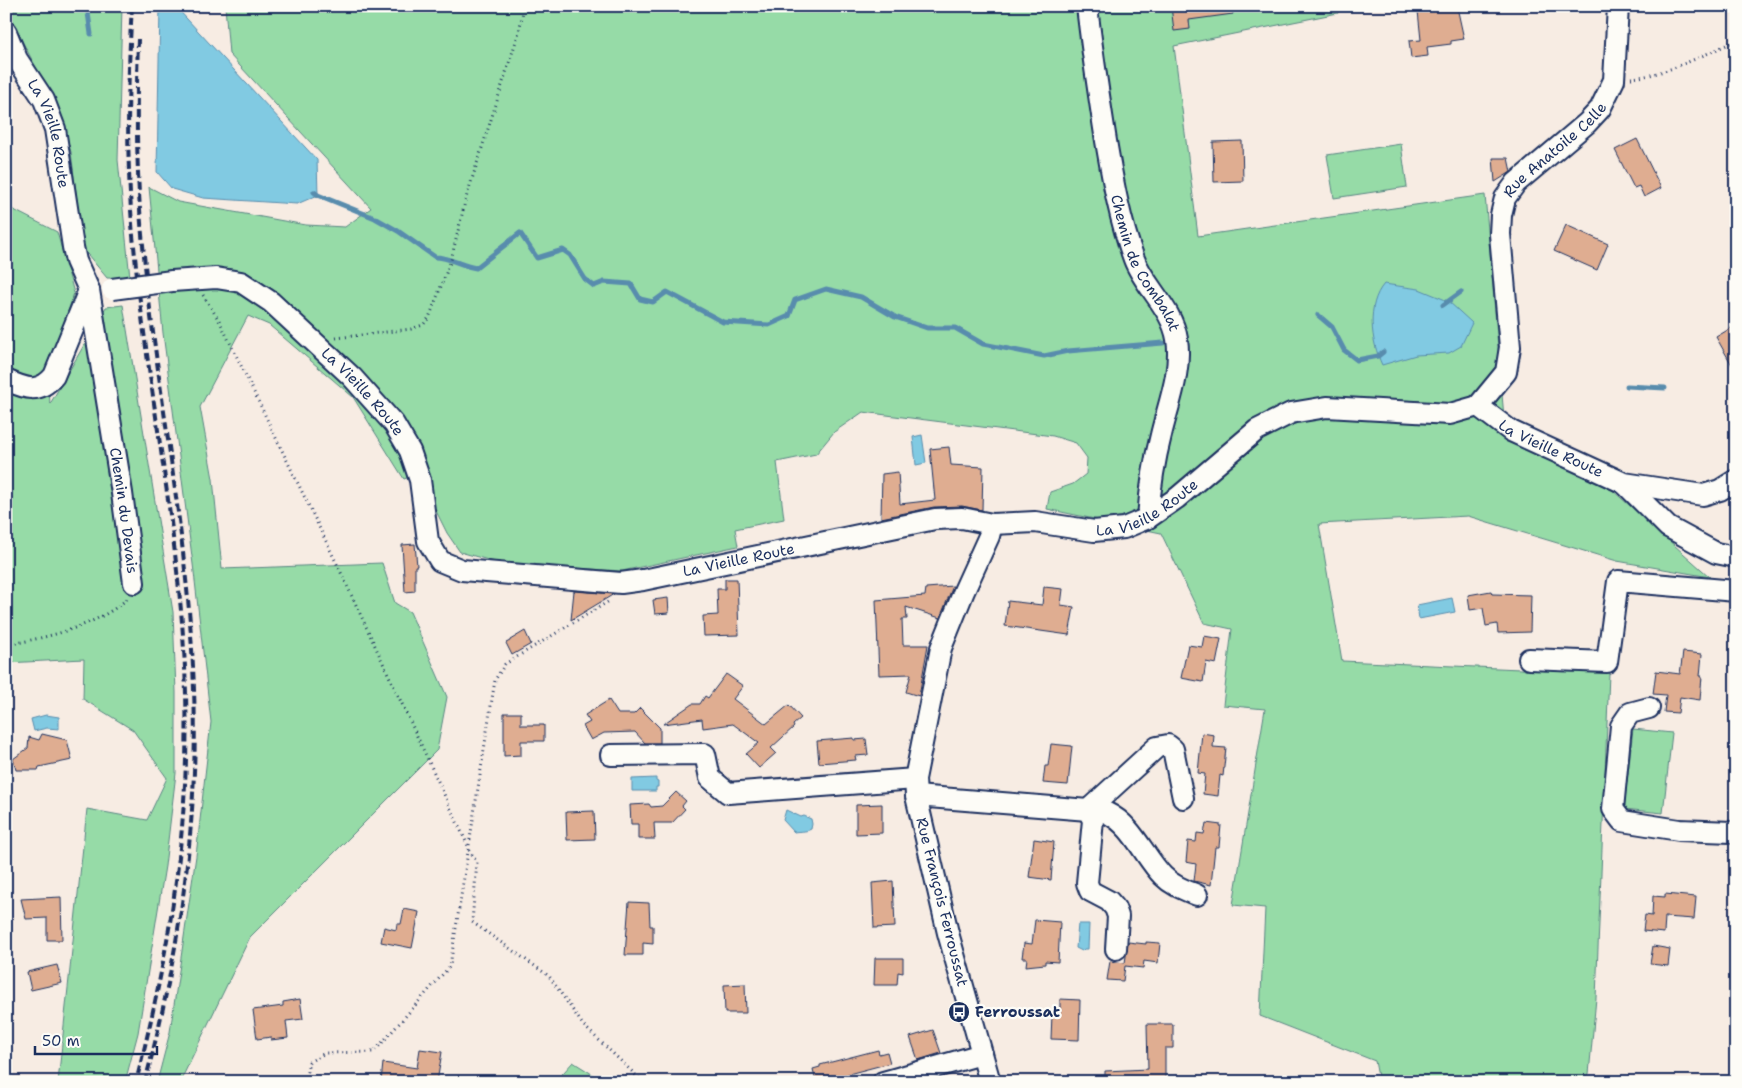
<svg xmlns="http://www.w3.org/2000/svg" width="1742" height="1088" font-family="'Shantell Sans',sans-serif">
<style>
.green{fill:#96dba7;stroke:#588582}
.water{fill:#81cae2;stroke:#588cad}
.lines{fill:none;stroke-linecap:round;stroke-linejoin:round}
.stream{stroke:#588cad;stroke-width:5}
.building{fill:#dfad91;stroke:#1b2f5e}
.minor-casing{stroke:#1b2f5e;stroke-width:24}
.path{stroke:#1b2f5e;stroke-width:3;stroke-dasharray:1 4;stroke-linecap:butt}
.minor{stroke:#fdfcf7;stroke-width:20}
.rail{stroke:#1b2f5e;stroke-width:4;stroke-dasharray:8 4;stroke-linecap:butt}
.minor-bridge-casing{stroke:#1b2f5e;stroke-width:24;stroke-linecap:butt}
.minor-bridge{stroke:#fdfcf7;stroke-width:20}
.labels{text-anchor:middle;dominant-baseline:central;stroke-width:4.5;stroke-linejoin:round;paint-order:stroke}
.street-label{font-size:15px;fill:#1b2f5e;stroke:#fdfcf7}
.poi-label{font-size:15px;font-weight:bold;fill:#1b2f5e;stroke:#fdfcf7;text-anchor:start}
</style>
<rect width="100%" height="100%" fill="#f7ece3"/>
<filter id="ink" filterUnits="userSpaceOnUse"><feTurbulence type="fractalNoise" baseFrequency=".02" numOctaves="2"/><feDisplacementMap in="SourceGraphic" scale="10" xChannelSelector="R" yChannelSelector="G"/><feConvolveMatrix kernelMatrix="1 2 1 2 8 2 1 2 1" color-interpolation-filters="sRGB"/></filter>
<g filter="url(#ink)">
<path class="green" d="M6 6H122L118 160 130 278H107L83 249 71 152 58 110 18 33 6 40Z
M225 6H1339L1338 13 1174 46 1198 236 1485 195 1506 441 1611 489 1710 577 1617 561 1468 516 1319 524 1342 661 1609 673 1596 998 1589 1074 1579 1082H1379L1375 1061 1260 1016 1265 908 1233 905 1265 709 1223 705 1232 629 1204 623 1161 533 1047 509 1050 492 1073 484 1086 474 1087 458 1076 443 1053 436 863 412 834 432 816 454 777 462 784 519 735 529 738 546 622 571 499 563 460 552 447 533 433 505 427 470 404 479 353 397 269 325 248 316 200 407 213 479 222 569 382 563 395 603 410 612 447 697 437 750 250 937 182 1078 186 1082H157L170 1032 196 856 211 722 194 572 163 333 149 187 178 202 306 225 345 227 371 208 229 54Z
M1401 144 1407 187 1334 198 1327 155Z
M6 206 57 232 74 293 48 373 50 404 106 307 123 305 173 612 176 692V773L165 866 138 1033 125 1082H58L87 809 147 820 167 778 133 730 83 699 84 659 6 663Z
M1633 729 1672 733 1663 813 1624 809Z
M573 1062 600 1079 599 1082H555Z"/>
<path class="water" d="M160 6H175L317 160 318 195 297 204 203 198 172 189 157 172Z
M1384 284 1419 289 1448 301 1472 323 1461 346 1449 353 1416 355 1382 365C1371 341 1366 305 1384 284Z
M922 435 926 463 916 465 913 437Z
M1452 598 1455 612 1419 619 1417 605Z
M46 715 59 717V729L47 728 34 731 31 719Z
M656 778V781L658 782V787H656V791H632V779Z
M786 810 801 817 804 816 811 819 812 824 811 829C806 832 799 831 794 832L783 820Z
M1078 924H1089L1088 949H1084L1082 951 1076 948Z"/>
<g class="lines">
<path class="stream" d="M87 6 91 34
M314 192 318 195 375 218 398 231 435 257C449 257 462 266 476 268L520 233 537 258 563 250 570 255 585 279 594 286 604 282 631 284 640 299 653 302 667 292 723 322 769 325 789 316 795 300 826 289 861 297 895 317 927 328H955L983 344 1044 356 1068 351 1163 343
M1443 305 1461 292
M1318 315 1332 327 1344 350 1357 360 1378 356 1383 352
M1627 386 1665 388"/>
</g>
<path class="building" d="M1171 6H1232L1233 14 1189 20 1190 29 1174 31Z
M1457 7 1464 39 1451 41V44L1427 47 1428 56 1411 58 1409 41 1421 40 1418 11Z
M1637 139 1661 188 1644 197 1639 186 1634 188 1615 150Z
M1242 141 1243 181 1214 182 1213 142Z
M1493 158H1508L1511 172 1495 182Z
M1566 225 1608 244 1597 270 1554 251Z
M1736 325V372L1716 337Z
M949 447 951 465 983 467 982 510 962 506 934 507 881 518 882 474 898 472 900 504 935 500 930 449Z
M415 544 417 566H415V591L405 592 402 545Z
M725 579H737L739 635 704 636 703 616 718 615 717 589H725Z
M953 586 940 618 906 607 907 619H902L903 645H928L919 696 906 692 911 674 879 675 876 600 925 596 926 588Z
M1044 587 1063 589 1061 605 1074 607 1069 635 1005 626 1008 601 1042 605Z
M574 591 614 594 571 620Z
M1491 591 1492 594 1531 595 1530 632 1498 633 1497 624 1486 626 1483 608 1470 610 1468 595Z
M668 598 669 613 655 614 653 600Z
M525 631 531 644 512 655 506 643 510 641V640Z
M1204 636 1221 639 1216 664 1206 662 1203 682 1181 678 1188 645 1202 647Z
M1683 652 1702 654 1700 676H1702L1700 700 1680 697 1678 713 1664 712 1666 695 1653 694 1656 671 1680 674Z
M726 674 743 686 733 699 766 724 789 705 801 718 793 725 794 727 771 748 776 753 759 768 746 754 759 743 733 724 703 728 702 719 663 724 692 704H700L705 696 708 698Z
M609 700 618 714H634L640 708 660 728V743H645L635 732 604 733 591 740 583 726 590 722 585 715Z
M504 713H521V725H544V741H521V755L504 756Z
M1202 733 1214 735 1213 747 1226 748 1223 776 1220 775 1218 796 1203 794 1205 774 1198 773Z
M42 734 67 740 72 760 39 767 38 770H16L13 759 28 748 29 737 39 740Z
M854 738V740L866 739 868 755 855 756 856 760 819 763 817 741Z
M1051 744 1072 746 1068 785 1043 783 1045 766H1048Z
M676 792 686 801 682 806 685 809 672 823H654L655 839H638V824H631L630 805 649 804 651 807 662 806Z
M882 804V833L856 834V805Z
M594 811 595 839 567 840 566 812Z
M1206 823 1221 825 1219 847H1215L1211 885 1194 881 1196 864 1186 862 1188 841 1196 842 1197 833 1204 834Z
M1034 839 1054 842 1051 880 1029 877Z
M893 881 895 927 874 928 872 883Z
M1665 894 1696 897 1694 919 1665 917 1664 933 1643 931 1645 915 1652 916 1653 896 1665 897Z
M61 897 62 940H47V918L26 919 21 899Z
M629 902 649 903 650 926H653V944L643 943V955H625Z
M404 909 419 912 412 948 381 942 384 927 396 930 397 924H401Z
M1035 920 1060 922 1058 962 1045 961V964L1026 966 1027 958H1022L1024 943 1032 944Z
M1128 942 1146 944V942L1160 943 1158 963 1144 961 1143 968 1125 966 1123 981 1107 980 1110 961 1125 963Z
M1653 946 1670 949 1668 966 1650 964Z
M875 958H903V973L898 972 897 985H874Z
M57 965 62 983 31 990 27 972Z
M745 984 746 1013H725L724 985Z
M300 999 303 1019 286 1021 288 1038 271 1040V1037L257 1039 253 1010 283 1006V1002Z
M1060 999 1080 1000 1079 1040 1051 1039 1052 1014 1060 1015Z
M1147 1024H1173V1048H1165V1082H1105V1071L1148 1069Z
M933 1030 941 1053 918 1060 910 1037Z
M420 1049 442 1052 437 1082H381L383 1063 417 1068Z
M878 1050 879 1054 887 1052 890 1063 841 1076 842 1078 828 1082H816L813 1069 820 1067V1065Z"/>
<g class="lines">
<g class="minor-casing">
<g id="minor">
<path id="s1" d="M1087 6C1092 52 1099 96 1106 141 1113 182 1120 221 1134 259 1144 286 1172 308 1177 339 1182 371 1168 405 1161 435 1154 462 1150 490 1148 518"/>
<path id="s2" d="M6 32 17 59 44 100 55 129 73 247 76 261 89 290 122 493 134 583"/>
<path id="s3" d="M172 281 216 278 241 282 271 302 352 377 394 424 410 451 420 480 428 541 440 561 462 570 621 583 643 580 935 519 962 518 992 524 1035 522 1094 531 1124 528 1148 518 1177 498 1257 430 1291 413 1327 407 1450 414 1478 406"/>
<path d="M6 380C26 389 39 394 54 376L89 290"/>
<path id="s4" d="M1478 406 1506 372 1510 347 1500 234 1501 215 1505 198 1516 183 1587 123 1600 109 1614 80 1618 6"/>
<path id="s5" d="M1478 406 1511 431 1624 483 1668 527 1716 553 1736 557"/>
<path d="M1624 483 1703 495 1720 490 1736 480"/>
<path d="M1529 659 1607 662 1618 581 1736 591"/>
<path d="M1649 708 1630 713 1621 726 1613 809 1622 821 1679 830 1732 832 1736 834"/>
<path d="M611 755 705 754 710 778 728 793 915 779"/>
<path d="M916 796 1088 810 1157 747 1168 745 1173 749 1183 798"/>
<path d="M1088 810 1093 820 1087 883 1090 891 1109 901 1115 908 1118 916 1116 949"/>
<path d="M1088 810C1094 811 1102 811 1107 813 1133 825 1144 857 1163 876 1173 886 1185 890 1197 895"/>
<path d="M883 1082 982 1054"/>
<path d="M990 1082 948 933 916 796 915 779 941 648 964 591 989 536 992 524"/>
</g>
</g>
<path class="path" d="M1631 78C1667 75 1702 55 1736 41
M203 295 220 322 337 564 469 848
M336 338 411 329 423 325 429 318 451 260 466 198 519 32 524 6
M6 645C48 637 96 627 128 598
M469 850 477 862 472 922 549 976 583 1025 643 1082
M305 1082 309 1062 325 1053 374 1052 450 966 495 680 505 664 611 600"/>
<use href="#minor" class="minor"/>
<path class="rail" d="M132 6C127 86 126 166 134 246 148 395 182 544 186 694 190 828 169 953 136 1082
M138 39C136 107 136 176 143 245 157 393 189 541 194 690 199 823 179 954 145 1082"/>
<g class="minor-bridge-casing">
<path id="minor-bridge" d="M112 289 172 281"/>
</g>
<use href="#minor-bridge" class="minor-bridge"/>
</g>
</g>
<defs>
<g id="bus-disc" transform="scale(1.125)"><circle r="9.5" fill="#1b2f5e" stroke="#fdfcf7"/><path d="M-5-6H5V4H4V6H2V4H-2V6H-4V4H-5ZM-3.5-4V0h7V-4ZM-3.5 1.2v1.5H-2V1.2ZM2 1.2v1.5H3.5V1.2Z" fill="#fff"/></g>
</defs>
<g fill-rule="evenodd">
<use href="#bus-disc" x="959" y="1012"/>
</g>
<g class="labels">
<g class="street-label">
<text stroke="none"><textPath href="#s2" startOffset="112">La Vieille Route</textPath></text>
<text stroke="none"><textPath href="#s4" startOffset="289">Rue Anatoile Celle</textPath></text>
<text stroke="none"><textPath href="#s1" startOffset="266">Chemin de Combalat</textPath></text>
<text stroke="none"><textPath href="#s3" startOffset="234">La Vieille Route</textPath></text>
<text stroke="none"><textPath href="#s5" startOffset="85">La Vieille Route</textPath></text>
<text stroke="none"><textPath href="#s3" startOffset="1149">La Vieille Route</textPath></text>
<text stroke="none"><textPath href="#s2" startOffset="498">Chemin du Devais</textPath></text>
<text stroke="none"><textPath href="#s3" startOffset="729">La Vieille Route</textPath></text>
<text transform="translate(942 902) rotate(76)">Rue François Ferroussat</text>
</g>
<g class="poi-label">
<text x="975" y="1012">Ferroussat</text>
</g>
</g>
<rect width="1742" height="1088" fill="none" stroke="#fdfcf7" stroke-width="25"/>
<rect x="12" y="12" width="1717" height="1063" fill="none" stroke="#1b2f5e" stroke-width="2" filter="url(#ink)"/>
<path d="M35 1046v8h122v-8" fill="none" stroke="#1b2f5e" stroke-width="2.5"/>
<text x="42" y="1046" font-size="15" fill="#1b2f5e" stroke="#fdfcf7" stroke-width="4" paint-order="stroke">50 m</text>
</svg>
